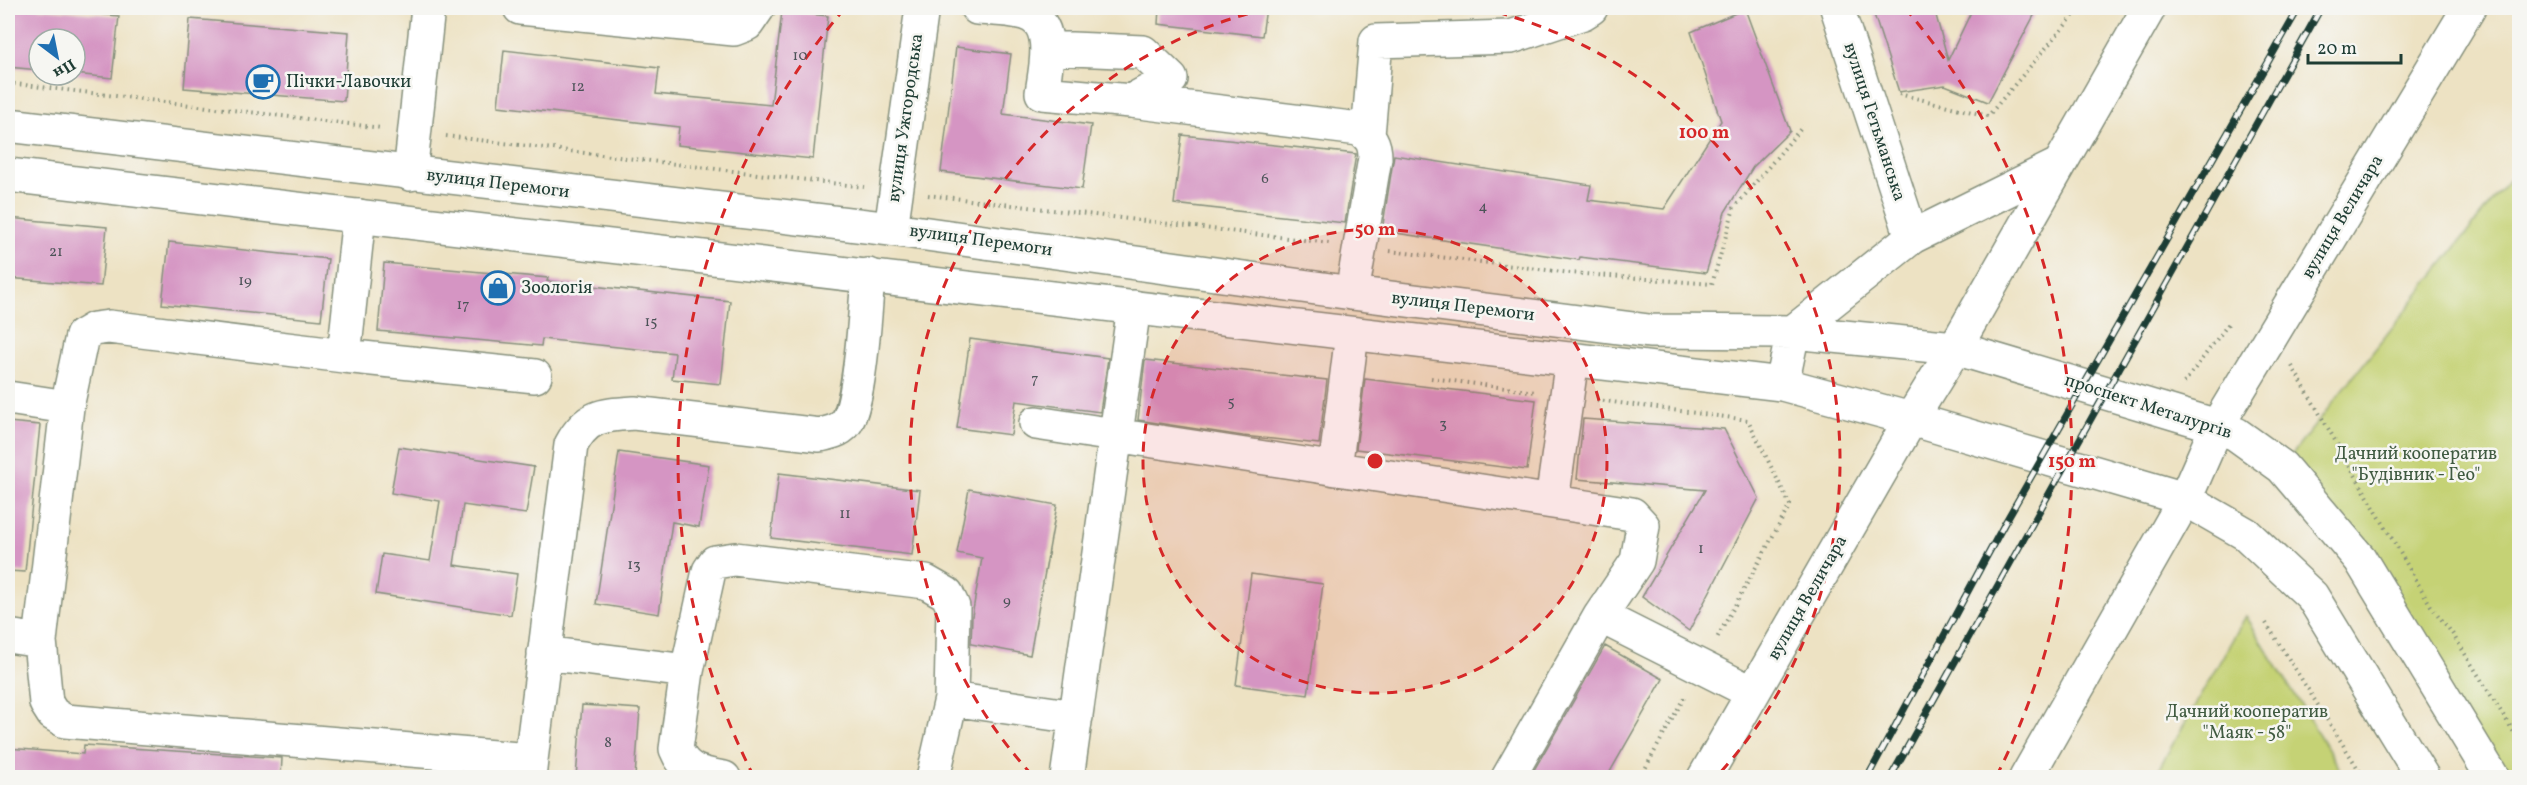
<svg xmlns="http://www.w3.org/2000/svg" width="2527" height="785" font-family="Vollkorn,serif">
<style>
.green{fill:#c5d274;stroke:#728854;stroke-width:1.5}
.building{fill:#d595c3}
.lines{fill:none;stroke-linecap:round;stroke-linejoin:round}
.minor-casing{stroke:#86907c;stroke-width:36}
.major-casing{stroke:#86907c;stroke-width:36}
.path{stroke:#86907c;stroke-width:4;stroke-dasharray:1.5 4.5;stroke-linecap:butt}
.minor{stroke:#fff;stroke-width:33}
.major{stroke:#fff;stroke-width:33}
.rail-casing{stroke:#1f3d34;stroke-width:7}
.rail{stroke:#f6f6f2;stroke-width:4.5;stroke-dasharray:14;stroke-linecap:butt}
.ring{fill:none;stroke:#d62828;stroke-width:3;stroke-dasharray:10 8}
.labels{text-anchor:middle;dominant-baseline:central;stroke-width:5;stroke-linejoin:round;paint-order:stroke}
.number-label{font-size:15px;fill:#4c5358}
.poi-label{font-size:18px;fill:#1f3d34;stroke:#f6f6f2;text-anchor:start}
.street-label{font-size:18px;fill:#1f3d34;stroke:#f6f6f2}
.park-label{font-size:18px;fill:#405b41;stroke:#f6f6f2}
.centre{fill:#d62828;stroke:#f6f6f2;stroke-width:3}
.ring-label{font-size:18px;text-anchor:middle;font-weight:bold;fill:#d62828;stroke:#f6f6f2;stroke-width:5;stroke-linejoin:round;paint-order:stroke}
</style>
<rect width="100%" height="100%" fill="#f6f6f2"/>
<filter id="ink" filterUnits="userSpaceOnUse"><feTurbulence type="fractalNoise" baseFrequency=".0167" numOctaves="2"/><feDisplacementMap in="SourceGraphic" scale="12" xChannelSelector="R" yChannelSelector="G"/><feConvolveMatrix kernelMatrix="1 2 1 2 8 2 1 2 1" color-interpolation-filters="sRGB"/></filter>
<filter id="wash" filterUnits="userSpaceOnUse"><feTurbulence type="fractalNoise" baseFrequency=".008" numOctaves="4" result="noise"/><feDisplacementMap in="SourceGraphic" scale="24" xChannelSelector="R" yChannelSelector="G"/><feGaussianBlur stdDeviation="1.35" result="paint"/><feColorMatrix in="noise" values="0 0 0 0 0 0 0 0 0 0 0 0 0 0 0 0 0 1.4 0 .05"/><feComposite in="paint" operator="in"/></filter>
<g filter="url(#wash)">
<rect width="100%" height="100%" fill="#ede2c3"/>
<path class="green" d="M2519 167V777H2493L2282 467Z
M2246 616 2345 777H2154Z"/>
<g id="blocks">
<path class="building" d="M8 8H35L119 16 112 78 75 74V39H39V70L8 67Z
M1159 8H1266L1262 36 1158 24Z
M1872 8H1934L1948 60 1973 8H2038L1988 102 1945 85 1899 92Z
M1745 9 1790 131 1753 167 1725 212 1706 273 1580 257 1579 260 1382 231 1394 155 1591 185 1588 200 1664 209 1721 121 1691 32Z
M782 11 828 16 813 159 677 145 679 127 498 106 504 50 659 68 656 94 771 105Z
M190 19 349 32 344 101 184 88Z
M956 47 1011 54 1003 114 1091 125 1082 189 941 172Z
M1182 135 1356 154 1345 223 1174 204Z
M8 218 107 227 101 286 8 278Z
M169 242 328 259 321 320 162 304Z
M384 263 548 278 547 281 730 301 721 384 672 379 675 353 542 339 541 346 378 331Z
M970 339 1108 358 1100 412 1016 401 1011 435 957 428Z
M1145 360 1327 380 1319 444 1243 436 1138 420Z
M1365 379 1536 400 1527 470 1356 449Z
M1583 419 1724 429 1759 498 1689 631 1642 597 1705 490 1577 479Z
M8 422 40 425 25 572 8 571Z
M399 447 534 467 526 514 463 505 454 565 517 574 511 615 376 594 382 554 430 561 440 501 391 493Z
M619 452 709 465 699 527 672 522 659 614 596 604Z
M779 473 920 490 912 555 771 538Z
M969 489 1057 505 1030 655 971 644 972 616 982 558 957 553Z
M1251 574 1323 584 1308 695 1236 685Z
M1605 646 1663 679 1607 777H1530Z
M582 705 640 709 635 777H576Z
M84 745 282 758 281 777H8V748L83 754Z"/>
</g>
</g>
<g filter="url(#ink)">
<use href="#blocks" fill-opacity="0" stroke="#86907c" stroke-width="1.5"/>
<g class="lines">
<g class="minor-casing">
<path id="minor" d="M520 8 734 29 747 24 758 8
M977 8C992 9 1009 9 1024 13 1058 22 1045 69 1042 93L1131 101 1171 79 1143 52 1048 48
M1837 8 1912 237
M1131 101 1359 129C1371 137 1375 143 1375 158L1352 293
M1368 135 1376 41 1511 37 1583 13 1591 8
M410 174 428 8
M891 229 922 8
M344 356 535 376
M8 398 67 407 82 336 94 329 109 327 344 356 359 216
M1036 423 1632 514 1643 526 1637 561 1600 616 1508 778
M1335 469 1352 334
M1552 501 1572 359
M1600 616 1753 693
M8 636 40 641 46 703 53 714 65 721 531 760 529 778
M40 641 67 407
M544 653 687 671
M951 699 1076 717
M531 760 571 445C587 415 603 415 634 413L820 435C829 433 839 431 845 424 860 408 866 302 868 275
M724 778C702 774 685 772 676 749L687 671 709 571 715 562 735 559 926 582 947 594 953 607 951 699 933 778
M1067 778 1134 307
M1704 778 1911 419
M2026 778 2185 499"/>
</g>
<g class="major-casing">
<path id="major" d="M8 125 891 229 1352 293 1649 331 1793 332 1955 348 2217 426 2236 434 2282 467 2360 559 2493 778
M8 175 1782 384 1911 419 2185 499 2246 534 2312 596 2423 778
M1782 384 1793 332 1912 237 2060 164
M1911 419 1955 348 2149 8
M2185 499 2217 426 2469 8"/>
</g>
<path class="path" d="M8 83 382 128
M1899 94 1988 116 2080 8
M446 136 864 187
M928 195 1329 243
M1390 251 1571 273 1712 284 1734 208 1803 126
M2292 366 2431 606 2452 633 2520 742
M1431 378 1536 392
M2184 383 2229 323
M1597 400 1748 420 1790 505 1716 640
M2266 623 2364 778
M1640 778 1686 694"/>
<use href="#minor" class="minor"/>
<use href="#major" class="major"/>
<g class="rail-casing">
<path id="rail" d="M1867 778 2006 521 2299 8
M1890 778 2321 8"/>
</g>
<use href="#rail" class="rail"/>
</g>
</g>
<circle cx="1375" cy="461" r="232" fill="#d62828" fill-opacity=".12"/>
<g class="ring">
<circle cx="1375" cy="461" r="232"/>
<path d="M1032 775A465 465 0 0 1 1270 8M1480 8A465 465 0 0 1 1718 775"/>
<path d="M754 777A697 697 0 0 1 845 8M1905 8A697 697 0 0 1 1996 777"/>
</g>
<defs>
<g id="cafe-ring" transform="scale(1.725)"><circle r="9.5" fill="#f6f6f2" stroke="#1f6fb2" stroke-width="1.5"/><path d="M-5.5-4.5H6V0H3Q3 3.5 0 3.5H-2.5Q-5.5 3.5-5.5 0ZM3-3.2v2h1.7v-2ZM-6 4.5H4V6H-6Z" fill="#1f6fb2"/></g>
<g id="shop-ring" transform="scale(1.725)"><circle r="9.5" fill="#f6f6f2" stroke="#1f6fb2" stroke-width="1.5"/><path d="M-5-2.5h2.3a2.7 3.5 0 0 1 5.4 0H5L5.5 6h-11ZM-1.5-2.5h3a1.5 2.3 0 0 0-3 0Z" fill="#1f6fb2"/></g>
</defs>
<g fill-rule="evenodd">
<use href="#cafe-ring" x="263" y="82"/>
<use href="#shop-ring" x="498" y="288"/>
</g>
<g class="labels">
<g class="number-label">
<text x="800" y="56">10</text>
<text x="578" y="87">12</text>
<text x="1265" y="179">6</text>
<text x="1483" y="207">4</text>
<text x="56" y="252">21</text>
<text x="245" y="281">19</text>
<text x="463" y="305">17</text>
<text x="651" y="322">15</text>
<text x="1035" y="379">7</text>
<text x="1231" y="402">5</text>
<text x="1443" y="424">3</text>
<text x="845" y="514">11</text>
<text x="1701" y="549">1</text>
<text x="634" y="565">13</text>
<text x="1007" y="601">9</text>
<text x="608" y="743">8</text>
</g>
<g class="poi-label">
<text x="286" y="82">Пічки-Лавочки</text>
<text x="521" y="288">Зоологія</text>
</g>
<g class="street-label">
<text transform="translate(906 118) rotate(-82)">вулиця Ужгородська</text>
<text transform="translate(1874 122) rotate(72)">вулиця Гетьманська</text>
<text transform="translate(498 184) rotate(7)">вулиця Перемоги</text>
<text transform="translate(2343 217) rotate(-59)">вулиця Величара</text>
<text transform="translate(981 241) rotate(8)">вулиця Перемоги</text>
<text transform="translate(1463 307) rotate(7)">вулиця Перемоги</text>
<text transform="translate(2148 407) rotate(18)">проспект Металургів</text>
<text transform="translate(1808 598) rotate(-60)">вулиця Величара</text>
</g>
<g class="park-label">
<text x="2416" y="454">Дачний кооператив<tspan x="2416" dy="21">"Будівник - Гео"</tspan></text>
<text x="2247" y="712">Дачний кооператив<tspan x="2247" dy="21">"Маяк - 58"</tspan></text>
</g>
</g>
<circle cx="1375" cy="461" r="9" class="centre"/>
<g class="ring-label">
<text x="1704" y="138">100 m</text>
<text x="1375" y="235">50 m</text>
<text x="2072" y="467">150 m</text>
</g>
<rect width="2527" height="785" fill="none" stroke="#f6f6f2" stroke-width="30"/>
<g transform="translate(57 57) rotate(148)"><circle r="28" fill="#f6f6f2" stroke="#a0aca6" stroke-width="1.5"/>
<path d="M0-4.5L10 22L0 15L-10 22Z" fill="#1f6fb2"/>
<text y="-9" font-size="16" font-weight="bold" text-anchor="middle" fill="#1f3d34">Пн</text>
</g>
<path d="M2308 54v9h93v-9" fill="none" stroke="#1f3d34" stroke-width="3"/>
<text x="2317" y="54" font-size="18" fill="#1f3d34" stroke="#f6f6f2" stroke-width="4.5" paint-order="stroke">20 m</text>
</svg>
